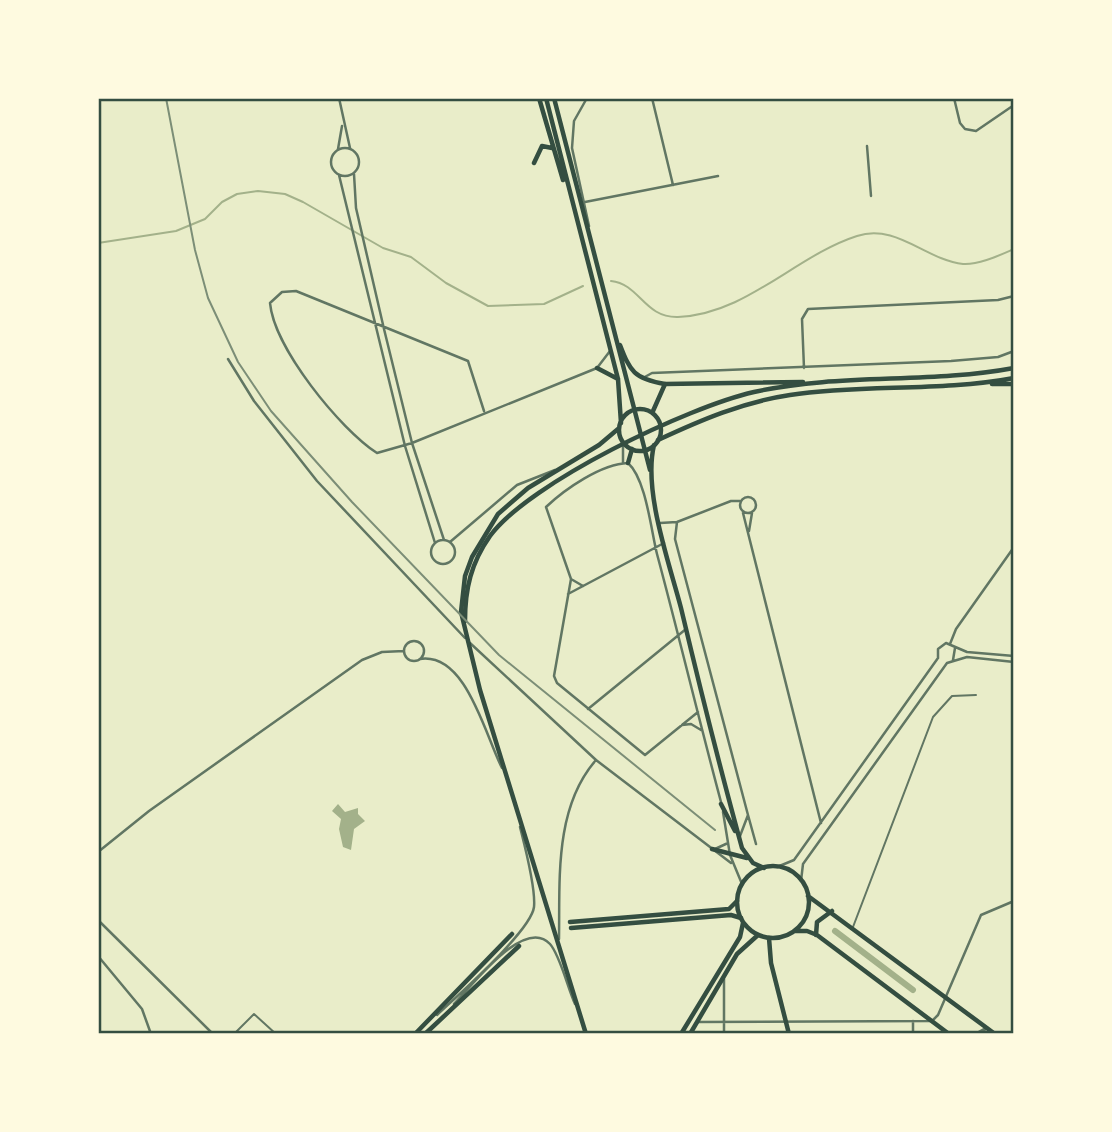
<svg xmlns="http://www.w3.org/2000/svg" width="1112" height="1132" font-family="'Roboto Condensed',sans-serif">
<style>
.water{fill:#a3b18a}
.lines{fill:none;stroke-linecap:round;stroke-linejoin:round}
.stream{stroke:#a3b18a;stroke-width:2}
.canal{stroke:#a3b18a;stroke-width:6}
.service{stroke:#617663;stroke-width:2}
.pedestrian{stroke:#617663;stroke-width:2}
.minor{stroke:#617663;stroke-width:2.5}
.tertiary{stroke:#617663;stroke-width:3.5}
.secondary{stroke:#344e41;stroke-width:4.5}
.primary{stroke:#344e41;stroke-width:4.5}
.trunk{stroke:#344e41;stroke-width:4.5}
.rail{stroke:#7c8e77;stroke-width:2}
.neatline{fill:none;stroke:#344e41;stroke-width:2.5}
</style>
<rect width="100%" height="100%" fill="#e9edc9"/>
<path class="water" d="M338 804 345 812 358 808V814L365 821 354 829 351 850 343 847 339 829 341 819 332 811Z"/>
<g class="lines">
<path class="stream" d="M98 243 176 231 205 219 222 202 237 194 258 191 285 194 303 202 383 248 411 257 446 283 488 306 544 304 583 286
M611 281C640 284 644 318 678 317 747 314 795 256 857 236 896 223 926 260 963 264 979 265 1000 255 1014 249"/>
<path class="canal" d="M835 931 913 990"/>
<path class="service" d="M234 1034 254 1014 276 1034"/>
<path class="pedestrian" d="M853 927 933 717 952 696 976 695"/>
<path class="minor" d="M339 98 350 148
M587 98 574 121 572 148 589 226
M652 98 673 185
M954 98 960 123 965 129 976 131 1014 105
M867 146 871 196
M331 162a14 14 0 1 1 28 0a14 14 0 1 1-28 0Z
M338 149 342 126
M354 174 356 208 384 329 412 443 444 540
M339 175 405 446 435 543
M585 202 718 176
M228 359 254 401 317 481 465 638
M804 368 802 319 808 309 998 300 1014 296
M643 378 652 373 951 361 998 357 1014 351
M484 411 468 361 296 291 282 292 270 303C274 348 340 429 377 453L412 443 597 368 610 351
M623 446V463
M740 505a8 8 0 1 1 16 0a8 8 0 1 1-16 0Z
M743 513 821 823
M677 522 675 539 748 815 740 836
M660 523 677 522 731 501H740
M749 531 752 513
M431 552a12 12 0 1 1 24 0a12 12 0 1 1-24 0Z
M450 542 517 485 555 470
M571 579 583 586
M568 594 664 543
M404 651a10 10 0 1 1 20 0a10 10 0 1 1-20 0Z
M470 643 596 760
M950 644 956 629 1014 547
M938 658V649L946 643 967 652 1014 656
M420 659C466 652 485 735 502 768
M953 660 955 648
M588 709 686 629
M698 712 645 755 557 683 554 676 571 579 546 507C565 489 601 464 628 463 646 479 651 530 657 554 679 636 699 720 721 802
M682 725 691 724 701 730
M723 812 730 855 742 884
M748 815 756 844
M715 849 728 843
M98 852 149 811 362 660 382 652 404 651
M777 867 794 860 938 658
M801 881 803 864 947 663 967 657 1014 662
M98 920 213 1034
M559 939C560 880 554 808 596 760L731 863
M98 956 142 1009 151 1034
M454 1004C472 986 524 916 550 944 560 955 568 989 575 1004
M437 1015C457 996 531 931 534 907 536 888 525 847 520 827
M697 1022 932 1021 938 1015 981 915 1014 901
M724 1034V979
M913 1034V1021"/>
<path class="tertiary" d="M976 1034 987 1028"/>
<path class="secondary" d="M570 922 729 909 737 901
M571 928 731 915 741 918
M769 938 771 963 789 1034
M415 1034 512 934
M425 1034 519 946"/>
<path class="primary" d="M665 384 803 382
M992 384H1014
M658 440C701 420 743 402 790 395 864 384 940 392 1014 378
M465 621C465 589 471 563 490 536 530 482 688 407 754 392 840 373 928 384 1014 368"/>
<path class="trunk" d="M539 98 563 180
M546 98 618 379 621 423
M554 98 650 470
M534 163 542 146 552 148
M620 345C630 371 634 379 665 384L653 411
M597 368 618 379
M619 430a21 21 0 1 1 42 0a21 21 0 1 1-42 0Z
M654 445C643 491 669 562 681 608 700 688 720 768 742 848L753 863 764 868
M628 463 632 449
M721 804 735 831
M712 849 747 858
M737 902a36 36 0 1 1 72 0a36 36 0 1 1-72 0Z
M808 896 995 1034
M795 931H807L817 935 949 1034
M816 935 817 922 832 911
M586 1034 480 690 461 612 465 576 472 557 498 514 528 488 599 445 618 429
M681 1034 740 937 743 923
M690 1034 737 954 758 935"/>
<path class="rail" d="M166 98 195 250 208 298 238 362 271 411 352 502 499 655 715 830"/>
</g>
<rect width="1112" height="1132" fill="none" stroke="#fefae0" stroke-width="200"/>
<rect x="100" y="100" width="912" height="932" class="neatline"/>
</svg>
